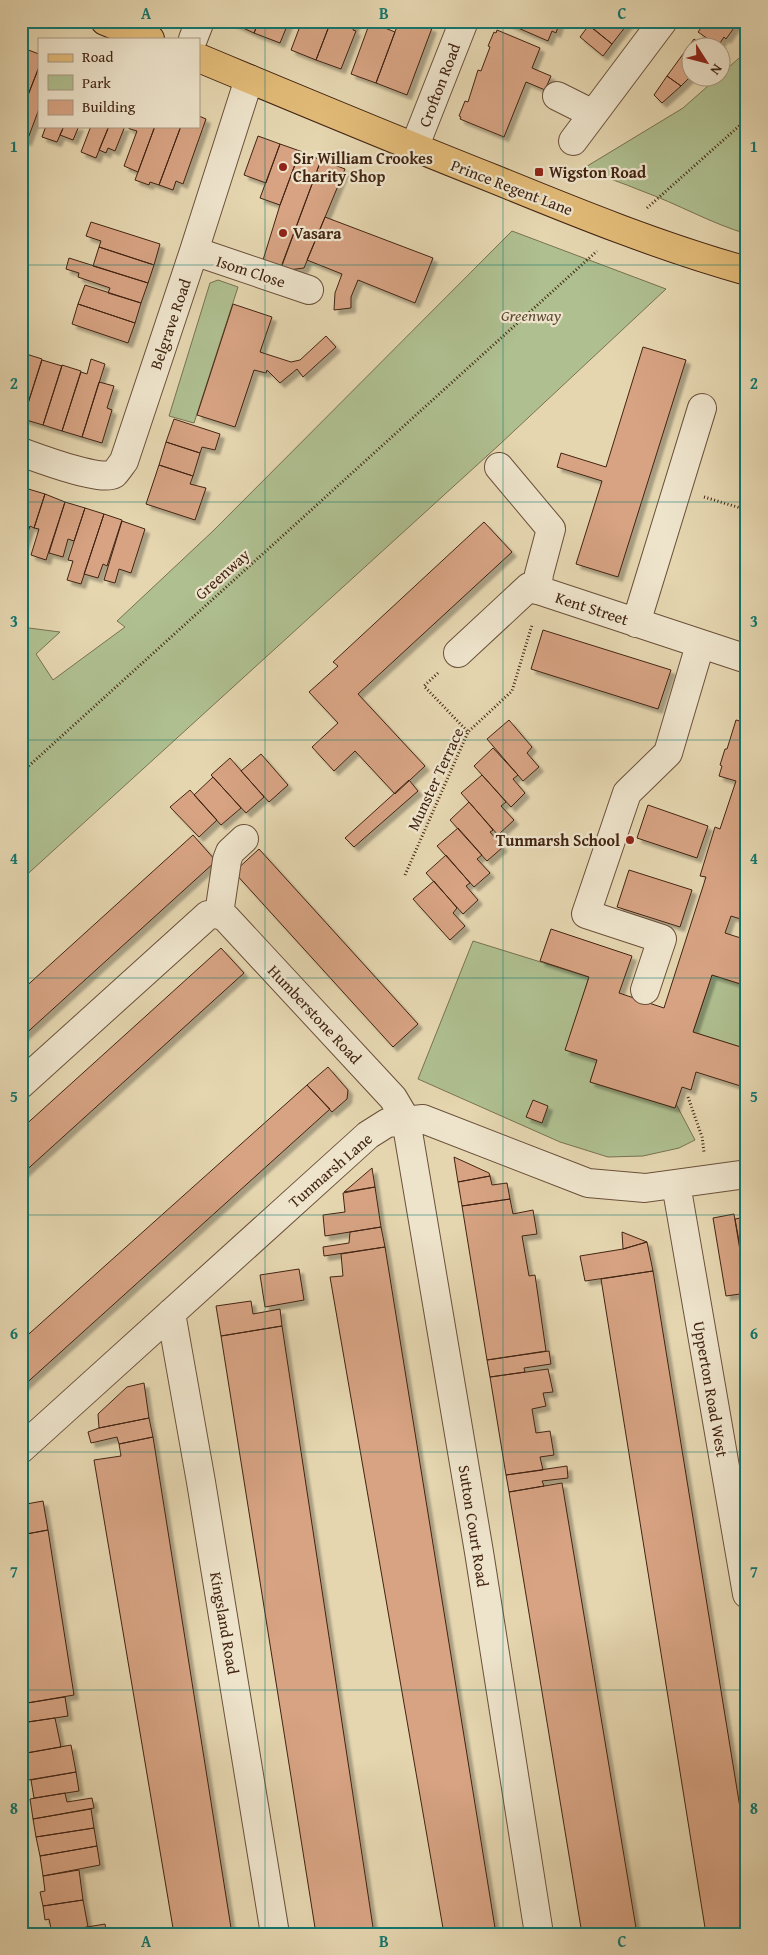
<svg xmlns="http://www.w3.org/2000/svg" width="768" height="1955" font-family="'Gentium Book Plus',serif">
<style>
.green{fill:#afbf90;stroke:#787251}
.building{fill:#d7a383;stroke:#422412;filter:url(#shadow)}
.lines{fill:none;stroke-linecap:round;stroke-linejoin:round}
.minor-casing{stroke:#6b503a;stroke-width:30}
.major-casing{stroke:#422412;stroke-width:30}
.path{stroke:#422412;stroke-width:3;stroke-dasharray:1 2.5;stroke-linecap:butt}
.minor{stroke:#eee4cc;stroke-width:28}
.major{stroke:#e2bb78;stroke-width:28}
.grid{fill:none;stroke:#0f766e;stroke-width:1;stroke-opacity:0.55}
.poi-dot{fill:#8f2418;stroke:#eee4cc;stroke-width:2}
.labels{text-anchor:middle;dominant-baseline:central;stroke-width:4.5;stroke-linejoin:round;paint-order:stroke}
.street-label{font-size:16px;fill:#422412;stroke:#eee4cc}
.poi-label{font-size:16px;font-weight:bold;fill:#422412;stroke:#eee4cc;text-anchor:start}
.park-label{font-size:16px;font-style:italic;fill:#5d4b32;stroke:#eee4cc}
.neatline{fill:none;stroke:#0f766e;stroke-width:2}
.grid-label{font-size:16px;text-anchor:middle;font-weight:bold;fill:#0f766e}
</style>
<defs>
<filter id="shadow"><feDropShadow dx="4.5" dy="4.5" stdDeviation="1" flood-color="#0004"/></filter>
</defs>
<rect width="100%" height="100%" fill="#e5d6b0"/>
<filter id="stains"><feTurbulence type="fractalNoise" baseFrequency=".004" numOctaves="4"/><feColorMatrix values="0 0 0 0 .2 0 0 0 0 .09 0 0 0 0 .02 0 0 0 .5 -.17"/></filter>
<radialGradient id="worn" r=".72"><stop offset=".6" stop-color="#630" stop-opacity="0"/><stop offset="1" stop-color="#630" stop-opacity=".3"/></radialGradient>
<path class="green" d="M747 51V234C710 223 678 204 642 191 623 183 603 177 584 168L683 108 717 78H720L721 74Z
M512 231 666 289 499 445 21 880V627L60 632 36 654 53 680 125 627 117 621 213 531Z
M218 280 238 287 194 423 169 416 210 283Z
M473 941 589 977 566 1050 597 1060 590 1082 675 1108 676 1104 695 1140 679 1148 643 1156 608 1157 560 1142 418 1079Z
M712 975 747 986V1049L693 1032Z"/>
<path class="building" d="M228 21H259L254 33Z
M259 21H289L280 43 254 33Z
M302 21H331L316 60 291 50Z
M331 21H356L353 30 356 31 341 69 316 60Z
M399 21H413L432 28 407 95 376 83Z
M502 21H560L556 33 552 31 548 41Z
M590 21H629V22L612 44 587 24Z
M706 21H739L726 39 724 37 718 46 698 32Z
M370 22 395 32 376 83 351 74Z
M589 25 612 44 603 56 580 37Z
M497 30 540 48 532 68 551 76 545 90 526 82 504 137 460 119 461 117 459 116 465 101 468 102 478 70 481 71 490 47 488 46 494 32 496 33Z
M694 39 706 48H690V77L681 86 667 76Z
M23 48 39 54V67L21 113V52Z
M39 67V109L27 141 21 139V113Z
M667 76 681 86 662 103 654 95Z
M199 116 206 119 183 184 176 181 173 190 159 185 181 126H199Z
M46 126H64L57 142 42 137Z
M64 126H79L73 140 60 135Z
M91 126H109L96 158 81 152Z
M109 126H131L130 129 125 126 115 151 108 148 106 153 99 150Z
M131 126H155L138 172 124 166 137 131 130 129Z
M155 126H181L159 185 150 182 149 185 135 180Z
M258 136 280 144 266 183 244 175Z
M280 144 300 151 280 205 260 198Z
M300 151 321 160 281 267 263 260 280 205Z
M321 160 345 169 304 268 280 271Z
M325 217 433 258 415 303 358 280 351 297V308L334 310 335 293 342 274 307 260Z
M91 222 160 244 154 265 99 247 101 241 86 236Z
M99 247 154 265 148 283 93 266Z
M69 258 148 283 141 303 108 293 110 288 78 277 79 273 66 269Z
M85 285 141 303 135 323 78 304Z
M78 304 135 323 128 343 72 324Z
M233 304 272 317 260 352 291 362 300 360 326 336 336 347 303 377 297 369 280 383 267 370 266 373 254 370 235 427 197 415Z
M643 347 686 360 618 577 576 564 602 481 557 467 561 453 606 467Z
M23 353 42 359 23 419 21 418Z
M91 359 105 364 82 437 62 431 81 372 87 374Z
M42 360 62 366 43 425 23 419Z
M62 365 81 371 62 431 43 425Z
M99 382 114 386 107 408 112 410 102 443 82 437Z
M174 419 220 434 215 450 202 447 200 453 166 442Z
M166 442 200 453 193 476 159 465Z
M747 462V482L741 480Z
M159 465 193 476 190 484 206 488 195 520 146 504Z
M25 488 45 494 34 528 30 526 21 553V501Z
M45 494 65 502 46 560 31 555 39 529 34 528Z
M65 502 85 508 74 541 68 539 63 557 49 553Z
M85 508 104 514 81 584 67 580 73 561 68 560Z
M104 514 122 520 107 566 103 564 98 578 84 574Z
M122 521 145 529 131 573 119 569 115 583 104 580Z
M484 522 512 552 358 694 425 766 395 794 355 751 334 771 312 747 338 723 309 692 338 666 333 662Z
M543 630 671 670 658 709 531 669Z
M509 720 532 747 527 753 539 767 523 781 487 739Z
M736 720 747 723V872L744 871 740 882 747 884V921L731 916 725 933 747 940V986L712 975 693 1032 747 1049V1088L696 1072 691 1090 682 1087 675 1108 590 1082 597 1060 565 1050 589 977 540 961 551 929 632 956 619 993 664 1008 706 877 700 876 715 827 720 829 736 781 719 776 722 766 720 765 725 749H727Z
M493 748 518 775 513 779 525 793 511 807 474 766Z
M261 754 288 785 269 802 241 771Z
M230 758 264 797 246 813 211 775Z
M482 775 506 802 501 806 514 820 498 835 461 793Z
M213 777 241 808 221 825 194 795Z
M409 780 418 791 354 847 345 838Z
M190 790 217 820 199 837 170 807Z
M469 802 493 830 490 832 503 847 487 861 450 820Z
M648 805 708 826 697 858 637 838Z
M458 828 482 855 477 859 490 873 474 887 437 846Z
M193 835 216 861 21 1038V991Z
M259 849 418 1024 393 1047 234 872Z
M446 855 470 883 466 886 478 900 463 914 426 873Z
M629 870 692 890 680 927 617 907Z
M434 881 457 908 453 913 465 926 450 940 413 899Z
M221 948 244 973 21 1175V1129Z
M328 1067 348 1090 347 1099 332 1112 307 1085Z
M307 1085 330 1109 21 1388V1341Z
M533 1100 548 1106 542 1123 526 1117Z
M454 1157 489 1173 490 1176 458 1182Z
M372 1168 375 1187 344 1192Z
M490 1176 492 1185 507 1183 510 1199 462 1206 458 1182Z
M375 1187 381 1227 325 1236 323 1215 345 1212 343 1193Z
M510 1199 513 1214 533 1210 537 1234 522 1236 529 1276 535 1275 546 1351 487 1360 462 1206Z
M734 1214 747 1293 726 1296 713 1218Z
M747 1217V1268L744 1269 735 1219Z
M381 1227 385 1247 324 1256 323 1247 349 1243 350 1232Z
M622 1232 647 1242 623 1249Z
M647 1242 653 1271 585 1281 580 1256 623 1249Z
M385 1247 496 1934H444L330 1277 343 1276 341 1254Z
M299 1269 304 1300 265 1307 260 1275Z
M653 1271 747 1851V1934H706L601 1279Z
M251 1301 253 1314 280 1309 282 1326 221 1336 216 1306Z
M747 1307V1327H745L742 1308Z
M282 1326 374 1934H316L221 1336Z
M549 1351 551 1364 524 1368 525 1372 490 1377 487 1360Z
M548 1369 553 1392 543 1393 546 1406 532 1409 536 1433 550 1431 554 1455 540 1457 543 1470 506 1475 490 1377Z
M144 1383 149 1418 99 1428 98 1414 127 1387Z
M149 1418 153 1437 119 1444 117 1437 91 1443 88 1432 99 1428Z
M153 1437 232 1934H174L94 1460 121 1456 119 1444Z
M567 1466 568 1478 542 1481 544 1486 509 1492 506 1475Z
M562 1483 637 1934H582L509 1492Z
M43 1501 48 1530 21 1535V1505Z
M48 1530 74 1695 21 1704V1535Z
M65 1697 68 1716 21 1723V1704Z
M55 1718 61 1747 21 1754V1723Z
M71 1745 76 1772 28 1780 26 1767H22L21 1754Z
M76 1772 79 1791 34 1798 31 1780Z
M65 1793 67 1802 92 1798 94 1808 33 1819 30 1799Z
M91 1809 94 1828 36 1837 33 1819Z
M94 1828 97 1846 40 1856 36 1837Z
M97 1846 100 1865 43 1876 40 1856Z
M79 1870 83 1900 43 1906 40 1892 45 1891 43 1876Z
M83 1900 88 1927 52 1933 49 1919 45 1920 43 1906Z
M105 1924 107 1934H52V1933Z"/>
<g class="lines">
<g class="minor-casing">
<path id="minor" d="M193 39 200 21
M557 96 593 114
M573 141 663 21
M414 148 464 21
M194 251 309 290
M21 452C38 458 101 482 114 474 117 471 121 465 124 461L194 251 249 79
M499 467 551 529 539 574 537 590
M636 623 702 408
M458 653 529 587 747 659
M219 914 227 860 230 852 244 839
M645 990 662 939 586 914 627 793 668 753 700 645
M21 1084 208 915 219 914 226 918 393 1098 406 1120 479 1552 539 1934
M676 1184 747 1594
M171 1313 201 1482 275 1934
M21 1449 368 1135 387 1123 423 1119 588 1183 645 1188 747 1174"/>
</g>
<g class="major-casing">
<path id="major" d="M105 21 150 39
M199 58C297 99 395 140 494 179 577 213 661 247 747 271"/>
</g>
<path class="path" d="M647 208 747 119
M704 497 747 510
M438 673 424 686 468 732
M21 773 597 251
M405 875 468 732 512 691 532 625
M688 1097 702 1137 704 1152"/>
<use href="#minor" class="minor"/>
<use href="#major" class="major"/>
</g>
<path class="grid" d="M265 21V1934M503 21V1934M21 265H747M21 502H747M21 740H747M21 978H747M21 1215H747M21 1452H747M21 1690H747"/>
<g class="poi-dot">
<circle cx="283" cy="167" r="5"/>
<rect x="534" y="167" width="10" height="10" rx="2.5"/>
<circle cx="283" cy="233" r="5"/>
<circle cx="630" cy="840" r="5"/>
</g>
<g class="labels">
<g class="street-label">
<text transform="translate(439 85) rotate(-69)">Crofton Road</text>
<text transform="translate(512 187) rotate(21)">Prince Regent Lane</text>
<text transform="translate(251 271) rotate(18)">Isom Close</text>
<text transform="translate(170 324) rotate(-71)">Belgrave Road</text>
<text transform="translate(222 574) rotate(-42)">Greenway</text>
<text transform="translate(592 608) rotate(18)">Kent Street</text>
<text transform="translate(435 779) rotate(-65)">Munster Terrace</text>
<text transform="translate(315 1014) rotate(47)">Humberstone Road</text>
<text transform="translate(330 1170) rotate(-41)">Tunmarsh Lane</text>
<text transform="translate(711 1389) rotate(80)">Upperton Road West</text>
<text transform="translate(474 1526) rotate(81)">Sutton Court Road</text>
<text transform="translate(225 1623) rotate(80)">Kingsland Road</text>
</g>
<g class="poi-label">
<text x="293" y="158">Sir William Crookes<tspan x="293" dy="18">Charity Shop</tspan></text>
<text x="549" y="172">Wigston Road</text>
<text x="293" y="233">Vasara</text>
<text x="620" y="840" text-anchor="end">Tunmarsh School</text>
</g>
<g class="park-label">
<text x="531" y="315">Greenway</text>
</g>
</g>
<rect width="768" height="1955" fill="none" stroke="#e5d6b0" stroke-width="55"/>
<rect x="38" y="38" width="162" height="90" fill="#eee4cc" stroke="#a99782"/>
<rect x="48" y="54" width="25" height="8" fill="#e2bb78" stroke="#a99782"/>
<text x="82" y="62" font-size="15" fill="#422412">Road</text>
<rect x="48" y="75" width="25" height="15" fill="#afbf90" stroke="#a99782"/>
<text x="82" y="88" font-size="15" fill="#422412">Park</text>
<rect x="48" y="100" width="25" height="15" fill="#d7a383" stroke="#a99782"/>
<text x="82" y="112" font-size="15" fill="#422412">Building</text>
<g transform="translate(706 62) rotate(126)"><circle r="24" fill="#eee4cc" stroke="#a99782"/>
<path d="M0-4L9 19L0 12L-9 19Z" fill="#8f2418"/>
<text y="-8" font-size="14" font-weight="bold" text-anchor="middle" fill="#422412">N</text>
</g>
<rect x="28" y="28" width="712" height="1900" class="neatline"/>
<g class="grid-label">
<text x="146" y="19">A</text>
<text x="384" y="19">B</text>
<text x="622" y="19">C</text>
<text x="14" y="152">1</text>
<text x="754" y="152">1</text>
<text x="14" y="389">2</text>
<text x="754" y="389">2</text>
<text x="14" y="627">3</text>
<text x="754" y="627">3</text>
<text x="14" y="864">4</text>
<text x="754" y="864">4</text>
<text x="14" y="1102">5</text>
<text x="754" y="1102">5</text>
<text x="14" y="1339">6</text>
<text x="754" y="1339">6</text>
<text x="14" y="1577">7</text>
<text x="754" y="1577">7</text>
<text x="14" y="1814">8</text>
<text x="754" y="1814">8</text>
<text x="146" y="1947">A</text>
<text x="384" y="1947">B</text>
<text x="622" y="1947">C</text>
</g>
<rect width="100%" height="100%" filter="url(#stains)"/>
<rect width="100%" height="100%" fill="url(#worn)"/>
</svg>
